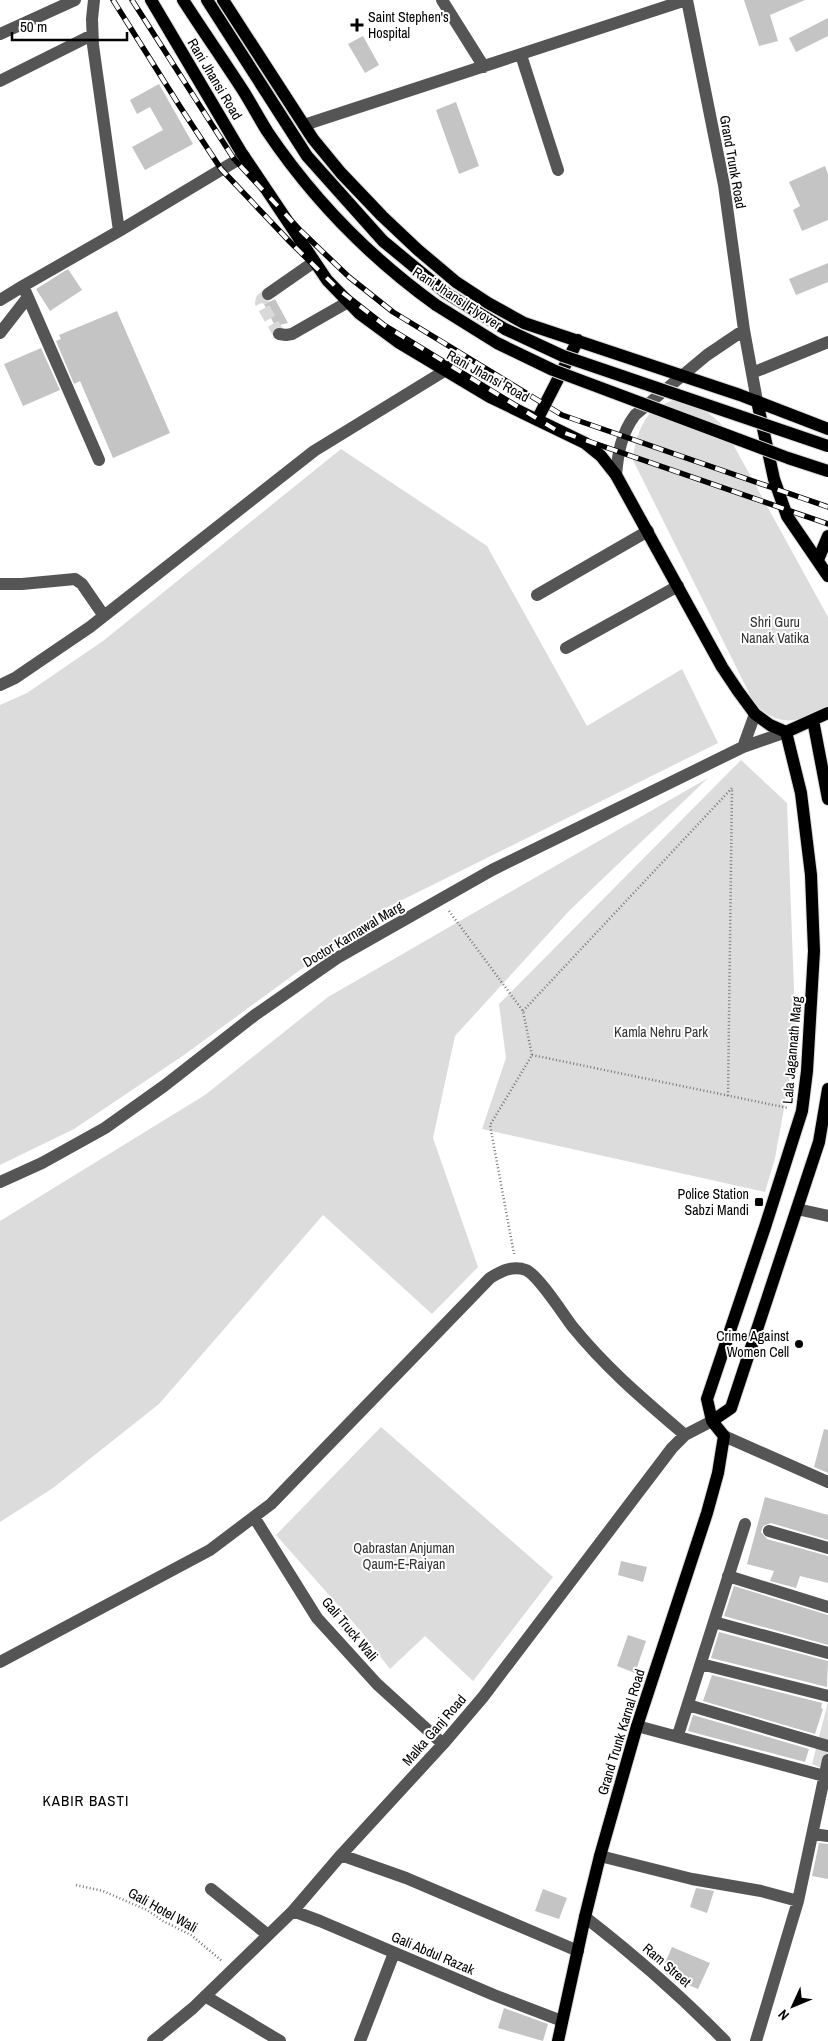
<svg xmlns="http://www.w3.org/2000/svg" width="828" height="2041" font-family="'Archivo Narrow',sans-serif">
<style>
.green{fill:#dcdcdc}
.building{fill:#c4c4c4}
.lines{fill:none;stroke-linecap:round;stroke-linejoin:round}
.minor-tunnel{stroke:#d9d9d9;stroke-width:12;stroke-dasharray:12 6;stroke-linecap:butt}
.major-casing{stroke:#dbdbdb;stroke-width:14}
.path{stroke:#777;stroke-width:2.5;stroke-dasharray:1 2.5;stroke-linecap:butt}
.minor{stroke:#555;stroke-width:12}
.major{stroke:#000;stroke-width:12}
.rail-casing{stroke:#000;stroke-width:5.5}
.rail{stroke:#fff;stroke-width:4;stroke-dasharray:11;stroke-linecap:butt}
.major-bridge-casing{stroke:#dbdbdb;stroke-width:14;stroke-linecap:butt}
.major-bridge{stroke:#000;stroke-width:12}
.poi-dot{fill:#000;stroke:#fff;stroke-width:2}
.labels{text-anchor:middle;dominant-baseline:central;stroke-width:4;stroke-linejoin:round;paint-order:stroke}
.poi-label{font-size:14px;fill:#000;stroke:#fff;text-anchor:end}
.street-label{font-size:14px;fill:#000;stroke:#fff}
.park-label{font-size:14px;fill:#333;stroke:#fff}
.neighbourhood-label{font-size:15px;letter-spacing:1px;fill:#000;stroke:#fff}
</style>
<rect width="100%" height="100%" fill="#fff"/>
<path class="green" d="M675 399C697 404 707 410 723 426L828 617V707C799 722 779 729 754 703L633 460C634 444 641 420 654 410 660 405 669 402 675 399Z
M341 449 487 546 587 726 682 669 718 743 382 910 184 1055 74 1129 0 1165V705L27 693 103 641Z
M741 760 787 803 796 1043 775 1158 765 1192 482 1129 506 1058 499 1004Z
M708 778 569 911 455 1036 433 1138 478 1267 432 1314 323 1215 159 1404 53 1488 0 1522V1221L205 1095 328 997Z
M381 1427 553 1577 473 1681 425 1636 390 1669 359 1629 276 1535Z
M828 1702V1771L812 1764Z"/>
<path class="building" d="M744 0H805L770 15 778 41 759 46Z
M828 18V36L796 52 789 38Z
M363 36 379 65 365 73 348 44Z
M159 84 193 144 145 170 132 147 163 130 150 107 137 114 130 100Z
M456 102 479 166 459 174 436 110Z
M825 166 828 174V220L802 231 793 210 800 206 789 182Z
M828 263V282L796 295 789 279Z
M68 269 82 290 50 311 36 289Z
M275 299 288 323 275 326 263 302H269Z
M117 311 170 433 113 458 80 381 74 384 56 341 61 339 59 335Z
M41 348 60 390 23 406 4 364Z
M824 1429 828 1430V1473L814 1467Z
M765 1497 828 1515V1540L771 1523 763 1526 761 1532 767 1539 828 1556V1583L800 1576 796 1588 770 1581 774 1571 747 1564Z
M621 1561 647 1567 643 1582 618 1575Z
M734 1586 828 1615V1645L724 1616Z
M719 1632 828 1661 827 1687 711 1658Z
M628 1635 646 1641 635 1673 617 1666Z
M712 1675 822 1703 821 1708 823 1709 815 1734 703 1701Z
M693 1715 809 1749 805 1762 688 1731Z
M819 1843 828 1844V1879L812 1876Z
M696 1888 714 1891 707 1913 690 1907Z
M543 1889 567 1898 559 1919 535 1911Z
M672 1947 710 1963 698 1989 670 1977 662 1970Z
M504 2008 548 2024 543 2041 498 2028Z"/>
<g class="lines">
<path class="minor-tunnel" d="M268 294 262 299 261 303 279 334"/>
<g class="major-casing">
<path id="major" d="M151 0 241 152 327 280 360 314 398 342 490 397 585 443 601 456 616 475 722 667 738 691 755 714 770 725 786 732 828 713
M183 0C203 31 224 61 244 92 252 105 259 118 267 131 312 198 371 258 436 305
M207 0 307 156 383 241 446 293
M223 0 313 139 341 173 382 216 418 250 456 282 488 303 524 323 740 395 828 429
M757 401 774 479 787 516 828 576
M537 420 578 340
M818 560 828 536
M813 720 828 799
M712 1421 731 1408 819 1142 828 1089
M558 2041 585 1917 600 1856 637 1726 707 1513 718 1473 724 1436 712 1421 707 1399 765 1227 802 1111 807 1071 814 951 811 875 801 793 786 732"/>
</g>
<path class="path" d="M449 911 523 1011 532 1055 490 1125 514 1254
M523 1011 732 788 728 1096
M532 1055 788 1108
M76 1885 103 1891 147 1910 163 1921 191 1935 222 1961"/>
<path class="minor" d="M94 0 92 19 93 45 119 231 23 286 99 460
M442 0 484 67
M687 0 724 185 744 330 757 401
M0 34 75 0
M521 55 558 170
M0 81 92 35
M304 125 686 0
M119 231 244 156
M268 294 314 262
M0 300 23 286
M0 333 28 297
M279 334 286 335 292 334 348 302
M752 373 828 342
M616 475C618 453 621 434 635 415L707 355 744 330
M0 584H22L75 579 82 584 104 616
M537 595 648 531
M566 648 678 586
M0 685 15 678 90 627 314 451 446 370
M743 747 755 714
M0 1182 42 1163 105 1128 164 1086 255 1015 337 958 492 870 743 747 786 732
M797 1209 828 1216
M724 1436 828 1482
M254 1517 317 1618 377 1684 443 1744
M769 1531 828 1548
M728 1576 828 1607
M714 1622 828 1653
M0 1662 210 1550 271 1504 490 1278C501 1271 513 1265 526 1270 538 1275 563 1314 572 1326 607 1369 643 1399 685 1435
M701 1664 828 1696
M688 1705 828 1746
M637 1726 828 1777
M678 1735 745 1524
M813 1834 828 1836
M341 1855 406 1878 578 1951
M600 1856 692 1879 761 1891 798 1901
M211 1889 268 1935
M293 1911 320 1921 494 1995 562 2021
M585 1917C634 1955 681 1996 725 2041
M205 1996 280 2041
M153 2041 193 2008 293 1911 341 1855 443 1744 483 1697 672 1448 685 1435 712 1421
M360 2041 394 1953
M756 2041 798 1901 828 1760"/>
<use href="#major" class="major"/>
<g class="rail-casing">
<path id="rail" d="M113 0 179 105 221 169 290 242 338 289 384 325 556 430 828 524
M132 0 234 159 301 231 349 277 393 312 562 415 828 507"/>
</g>
<use href="#rail" class="rail"/>
<g class="major-bridge-casing">
<path id="major-bridge" d="M446 293 505 329 563 356 828 446
M436 305 497 343 553 370 788 458 828 471"/>
</g>
<use href="#major-bridge" class="major-bridge"/>
</g>
<g class="poi-dot">
<path d="M354.5 17.5h5v5h5v5h-5v5h-5v-5h-5v-5h5z"/>
<rect x="754" y="1197" width="10" height="10" rx="2.5"/>
<circle cx="799" cy="1344" r="5"/>
</g>
<g class="labels">
<g class="poi-label">
<text x="368" y="17" text-anchor="start">Saint Stephen's<tspan x="368" dy="16">Hospital</tspan></text>
<text x="749" y="1194">Police Station<tspan x="749" dy="16">Sabzi Mandi</tspan></text>
<text x="789" y="1336">Crime Against<tspan x="789" dy="16">Women Cell</tspan></text>
</g>
<g class="street-label">
<text transform="translate(215 79) rotate(59)">Rani Jhansi Road</text>
<text transform="translate(733 162) rotate(80)">Grand Trunk Road</text>
<text transform="translate(457 298) rotate(33)">Rani Jhansi Flyover</text>
<text transform="translate(488 376) rotate(29)">Rani Jhansi Road</text>
<text transform="translate(353 934) rotate(-31)">Doctor Karnawal Marg</text>
<text transform="translate(792 1050) rotate(-85)">Lala Jagannath Marg</text>
<text transform="translate(350 1629) rotate(50)">Gali Truck Wali</text>
<text transform="translate(434 1730) rotate(-49)">Malka Ganj Road</text>
<text transform="translate(621 1732) rotate(-73)">Grand Trunk Karnal Road</text>
<text transform="translate(163 1910) rotate(29)">Gali Hotel Wali</text>
<text transform="translate(433 1953) rotate(23)">Gali Abdul Razak</text>
<text transform="translate(667 1965) rotate(41)">Ram Street</text>
</g>
<g class="park-label">
<text x="775" y="622">Shri Guru<tspan x="775" dy="16">Nanak Vatika</tspan></text>
<text x="661" y="1032">Kamla Nehru Park</text>
<text x="404" y="1548">Qabrastan Anjuman<tspan x="404" dy="16">Qaum-E-Raiyan</tspan></text>
</g>
<g class="neighbourhood-label">
<text x="86" y="1800">KABIR BASTI</text>
</g>
</g>
<g transform="translate(793 2006) rotate(226)" stroke="#ffffff" stroke-width="4" paint-order="stroke">
<path d="M0-4L9 19L0 12L-9 19Z" fill="#000000"/>
<text y="-8" font-size="14" font-weight="bold" text-anchor="middle" fill="#000000">N</text>
</g>
<path d="M12 32v8h115v-8" fill="none" stroke="#000000" stroke-width="2.5"/>
<text x="20" y="32" font-size="15" fill="#000000" stroke="#ffffff" stroke-width="4" paint-order="stroke">50 m</text>
</svg>
